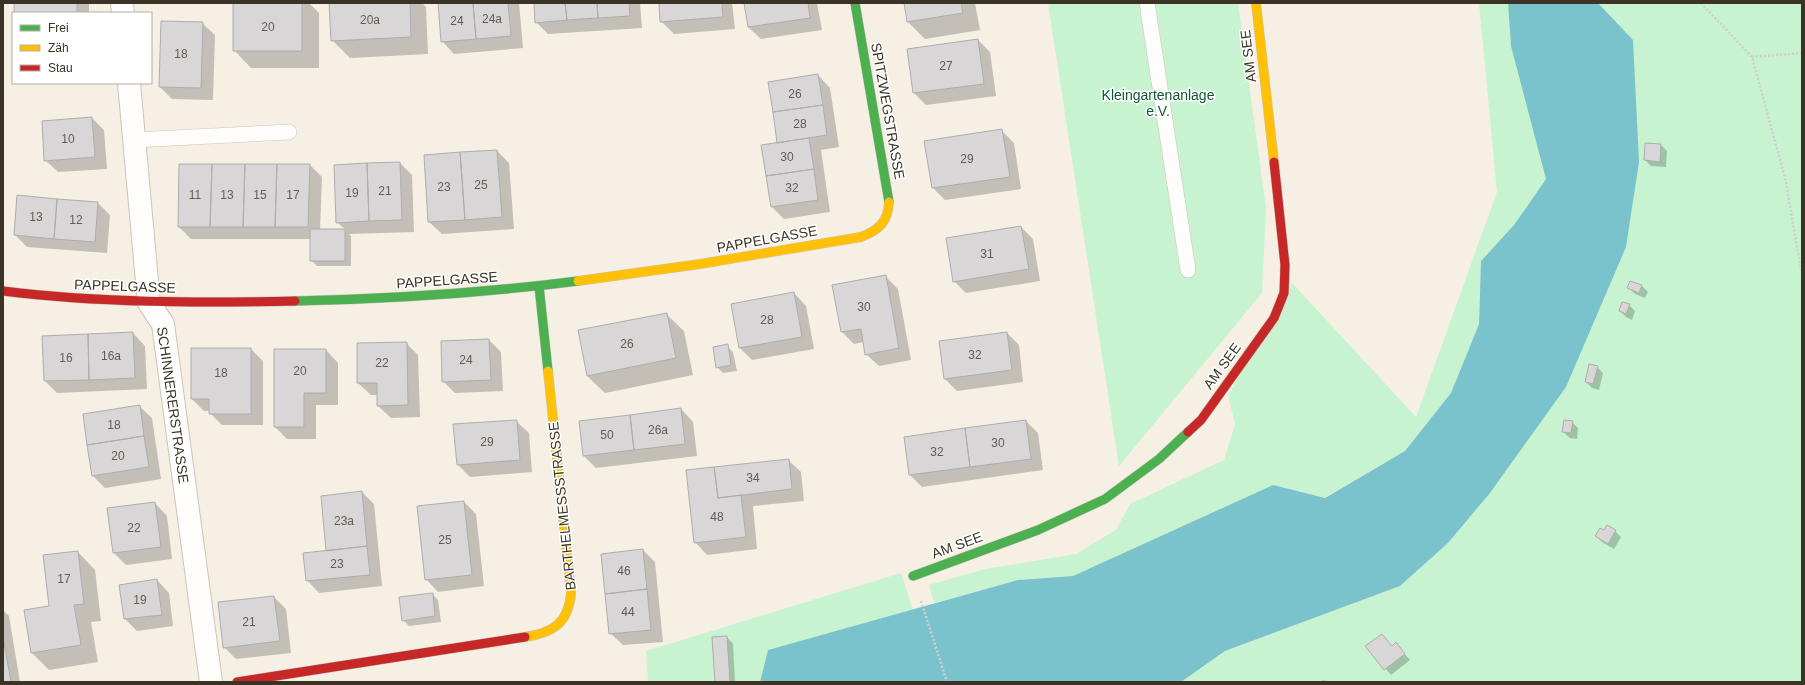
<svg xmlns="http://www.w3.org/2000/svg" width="1805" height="685" font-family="Arial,sans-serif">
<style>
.green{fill:#c7f3d0}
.water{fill:#7ac3cc}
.shadow{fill:#0003}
.building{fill:#d8d6d7;stroke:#afacae}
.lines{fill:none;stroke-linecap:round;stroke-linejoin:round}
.lane-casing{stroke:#cbc4b9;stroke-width:16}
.street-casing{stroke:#cbc4b9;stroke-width:24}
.fast-casing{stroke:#cbc4b9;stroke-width:10}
.slow-casing{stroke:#cbc4b9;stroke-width:10}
.jam-casing{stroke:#cbc4b9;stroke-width:10}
.path{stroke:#d1cfca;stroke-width:2.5;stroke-dasharray:2 2;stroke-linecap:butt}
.lane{stroke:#fefdfb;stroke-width:15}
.street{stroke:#fefdfb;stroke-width:22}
.fast{stroke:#4caf50;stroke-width:9}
.slow{stroke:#ffc107;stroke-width:9}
.jam{stroke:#c62828;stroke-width:9}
.labels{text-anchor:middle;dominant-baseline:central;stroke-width:3;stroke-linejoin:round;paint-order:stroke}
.number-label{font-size:12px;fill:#625c52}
.street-label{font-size:14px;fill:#3b3426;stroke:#fff}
.park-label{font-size:14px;fill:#0d5732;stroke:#fff}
</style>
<rect width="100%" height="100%" fill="#f5efe4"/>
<path class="green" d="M1048 3H1238L1266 208 1262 293 1119 466Z
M1479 3H1508L1511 43 1546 179 1514 225 1481 261 1479 324 1451 393 1405 451 1324 498 1273 485 1073 576 1018 580 934 603 929 585 985 569 1076 554 1116 530 1130 504 1224 460 1235 424 1228 395 1292 283 1416 417 1497 192Z
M1598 3H1802V682H1181L1225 651 1400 586 1448 543 1490 493 1566 387 1633 40Z
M901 573 913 610 768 650 760 682H648L646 651Z"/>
<path class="water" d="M1508 3H1598L1633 40 1639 162 1626 247 1566 387 1490 493 1448 543 1400 586 1225 651 1181 682H760L768 650 1018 580 1073 576 1273 485 1325 498 1405 451 1451 393 1479 324 1481 261 1514 225 1546 179 1511 46Z"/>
<path class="shadow" d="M15 3H89V13H15Z
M234 3H309L319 13V68H251L234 50Z
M330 3H422L426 7 428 54 350 58 332 40Z
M439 3H519L523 48 454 54 442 41Z
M535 3H640L642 28 548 34 536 22Z
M660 3H732L735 29 674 34 661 21Z
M745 3H817L822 30 761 39 748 27Z
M905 3H975L980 30 925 39 908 22Z
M202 23 215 35 213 100 172 99 160 87Z
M978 40 990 52 996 96 926 105 914 93 908 49Z
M818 75 830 88 839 147 821 150 830 212 784 219 772 207 762 146 778 144Z
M92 118 104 130 107 169 58 172 45 160Z
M1002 131 1014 143 1021 189 945 200 933 188 925 142Z
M1661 145 1667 151 1666 167 1651 166 1645 160Z
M497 151 509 163 514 229 442 234 429 222Z
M400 163 412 175 414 232 349 234 351 236V266H317L311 260V239H191L179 227 310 165 322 177 320 230H346L337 222Z
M98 203 110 215 107 253 27 247 15 235Z
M1021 227 1033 239 1040 281 966 293 954 281Z
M885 276 898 289 911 360 879 366 866 354 864 342 854 344 842 332Z
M1631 282 1642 286 1648 292 1645 298 1635 294 1629 288Z
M794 293 806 306 814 349 752 360 740 348 732 305Z
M1629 305 1635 311 1632 320 1626 317 1620 311Z
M666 314 684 331 693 375 605 393 587 376Z
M133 333 145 346 147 389 57 393 45 381 43 337Z
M1007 333 1019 345 1023 382 957 391 945 379Z
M489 340 501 352 503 391 455 393 443 381Z
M406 343 418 355 420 417 391 418 378 406V395H371L358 383V344Z
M727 346 733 352 737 371 723 373 717 367Z
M251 349 263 361V425H222L210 413V411H204L192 399Z
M275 350H326L338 363V405H316V439H287L275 427Z
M1597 367 1603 373 1599 390 1592 388 1586 382Z
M139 406 152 418 161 479 105 488 93 476Z
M681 409 693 422 697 456 596 468 584 456Z
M516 421 529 433 532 472 470 477 458 465Z
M1026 421 1038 433 1043 470 922 487 910 475Z
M1572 422 1578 428 1577 439 1570 438 1563 432Z
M788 460 801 472 804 501 753 506 757 549 707 555 695 542 687 471Z
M362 492 374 504 382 586 319 593 307 580 327 552Z
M464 502 476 514 484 586 438 592 426 579Z
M155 503 167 516 172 559 126 565 114 553Z
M1615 531 1621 537 1614 549 1602 542 1596 536 1605 532Z
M643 550 655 562 663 642 623 645 610 633Z
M78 552 95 570 101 621 91 622 98 662 49 670 32 653 50 607Z
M157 580 169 593 173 626 137 631 125 619 120 586Z
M432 594 438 600 441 622 409 626 403 620Z
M274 597 286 609 291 653 236 659 224 647Z
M3 610 9 616 20 682H3Z
M1382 635 1392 646 1396 644 1410 660 1391 675 1367 646Z
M727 637 733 644 735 682H716Z
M1322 680 1332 682H1322Z"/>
<path class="building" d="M14 3H77V13H14Z
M233 3H302V51H233Z
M329 3H410L411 37 331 41Z
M438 3H473L476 39 441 42Z
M473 3H508L511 36 476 39Z
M534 3H565L567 20 535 23Z
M565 3H597L598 18 567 20Z
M597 3H629L630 16 598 18Z
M659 3H722L723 17 660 22Z
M744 3H808L810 18 748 27Z
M904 3H961L963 13 907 22Z
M161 21 203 22 201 88 159 87Z
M978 39 984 84 913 93 907 49Z
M818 74 823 105 773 112 768 82Z
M823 105 827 135 777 143 773 112Z
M92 117 95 157 44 161 42 121Z
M1002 129 1010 177 932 188 924 141Z
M809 138 814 169 766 176 761 145Z
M1645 143 1661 144 1660 162 1644 160Z
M497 150 502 217 465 220 460 152Z
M460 152 465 220 428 222 424 155Z
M400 162 402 220 369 221 367 163Z
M367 163 369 221 336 223 334 165Z
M179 164H212L210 227H178Z
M212 164H245L243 227H210Z
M245 164H277L275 227H243Z
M277 164H310L308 227H275Z
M814 169 818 200 771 207 766 176Z
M17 195 57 199 54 239 14 235Z
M57 199 98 202 95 242 54 239Z
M1021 226 1029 269 953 282 946 238Z
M310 229H345V261H310Z
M886 275 899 348 865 355 861 329 841 332 832 285Z
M1630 281 1642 285 1639 293 1627 288Z
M794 292 802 337 739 348 731 304Z
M1622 302 1630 304 1626 314 1619 311Z
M667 313 676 358 587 376 578 330Z
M133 332 135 378 89 380 88 334Z
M1007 332 1012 370 944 379 939 341Z
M88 334 89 380 44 381 42 336Z
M489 339 491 380 442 382 441 341Z
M407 342 408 405 377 406V383H357V343Z
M728 344 731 365 716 368 713 347Z
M191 348H251V414H209V399H191Z
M274 349H326V393H304V427H274Z
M1589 364 1598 366 1593 384 1585 382Z
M140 405 144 436 87 445 83 414Z
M681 408 685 444 634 450 630 415Z
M630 415 634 450 583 456 579 421Z
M517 420 520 460 457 465 453 424Z
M1026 420 1031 459 970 467 965 428Z
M1564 420 1573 421 1571 433 1562 432Z
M965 428 970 467 909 475 904 437Z
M144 436 149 467 92 476 87 445Z
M789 459 792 489 718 498 714 467Z
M714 467 718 498 741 495 746 537 694 543 686 470Z
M362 491 367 546 326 551 321 496Z
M464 501 472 575 425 580 417 506Z
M155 502 161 547 113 553 107 508Z
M1607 525 1616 530 1608 544 1595 536 1600 528 1604 530Z
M367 546 370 575 306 581 303 553Z
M643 549 647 589 605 594 601 554Z
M78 551 84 604 74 605 81 645 31 653 24 610 49 606 43 555Z
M157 579 162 615 124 619 119 585Z
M647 589 651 630 609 634 605 594Z
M433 593 435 616 402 621 399 597Z
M274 596 280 641 223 648 218 602Z
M1382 634 1392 646 1396 642 1405 654 1384 670 1365 646Z
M727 636 730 682H715L712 637Z
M3 637 11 682H3Z"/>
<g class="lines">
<g class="lane-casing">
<path id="lane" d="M1147 3 1188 270
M134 140 289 132"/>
</g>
<g class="street-casing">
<path id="street" d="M122 3 123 13
M129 83 149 303 163 324 211 682"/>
</g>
<g class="fast-casing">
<path id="fast" d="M855 3 889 202
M539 286 548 371
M295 301C390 299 484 293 578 281
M913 576 1038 530 1105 499 1159 459 1188 432"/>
</g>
<g class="slow-casing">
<path id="slow" d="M1256 3 1274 162
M578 281 700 264 861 237C879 230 888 222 889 202
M525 637C553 633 568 623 571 594L548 371"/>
</g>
<g class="jam-casing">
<path id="jam" d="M3 291C100 303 198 303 295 301
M1188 432 1201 420 1274 318 1284 293 1285 265 1274 162
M237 682 525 637"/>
</g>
<path class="path" d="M1701 3 1752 57 1785 178 1802 275
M1752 57 1802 53
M921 601 947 682"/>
<use href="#lane" class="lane"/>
<use href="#street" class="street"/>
<use href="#fast" class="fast"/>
<use href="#slow" class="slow"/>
<use href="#jam" class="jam"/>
</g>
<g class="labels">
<g class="number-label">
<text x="492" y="19">24a</text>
<text x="370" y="20">20a</text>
<text x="457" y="21">24</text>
<text x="268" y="27">20</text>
<text x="181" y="54">18</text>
<text x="946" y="66">27</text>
<text x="795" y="94">26</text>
<text x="800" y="124">28</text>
<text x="68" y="139">10</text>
<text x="787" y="157">30</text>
<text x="967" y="159">29</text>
<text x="481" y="185">25</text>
<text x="444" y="187">23</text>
<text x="792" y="188">32</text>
<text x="385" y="191">21</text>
<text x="352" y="193">19</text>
<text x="195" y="195">11</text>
<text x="227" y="195">13</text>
<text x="260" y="195">15</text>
<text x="293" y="195">17</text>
<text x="36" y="217">13</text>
<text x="76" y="220">12</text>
<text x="987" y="254">31</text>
<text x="864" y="307">30</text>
<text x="767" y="320">28</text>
<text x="627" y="344">26</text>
<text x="975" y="355">32</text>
<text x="111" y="356">16a</text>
<text x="66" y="358">16</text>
<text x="466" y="360">24</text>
<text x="382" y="363">22</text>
<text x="300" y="371">20</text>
<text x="221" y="373">18</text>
<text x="114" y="425">18</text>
<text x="658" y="430">26a</text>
<text x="607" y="435">50</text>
<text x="487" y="442">29</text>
<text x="998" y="443">30</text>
<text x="937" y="452">32</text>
<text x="118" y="456">20</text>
<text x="753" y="478">34</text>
<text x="717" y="517">48</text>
<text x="344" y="521">23a</text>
<text x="134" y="528">22</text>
<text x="445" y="540">25</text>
<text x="337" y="564">23</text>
<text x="624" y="571">46</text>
<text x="64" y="579">17</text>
<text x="140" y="600">19</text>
<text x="628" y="612">44</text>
<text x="249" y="622">21</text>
</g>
<g class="street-label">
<text transform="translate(1248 56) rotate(-97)">AM SEE</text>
<text transform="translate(888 111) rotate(80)">SPITZWEGSTRASSE</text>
<text transform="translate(767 239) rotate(-10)">PAPPELGASSE</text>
<text transform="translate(447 280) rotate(-4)">PAPPELGASSE</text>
<text transform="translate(125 286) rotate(2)">PAPPELGASSE</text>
<text transform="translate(1222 366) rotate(-54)">AM SEE</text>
<text transform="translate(173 405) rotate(82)">SCHINNERERSTRASSE</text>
<text transform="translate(562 506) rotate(-96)">BARTHELMESSSTRASSE</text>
<text transform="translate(957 545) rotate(-20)">AM SEE</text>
</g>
<g class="park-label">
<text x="1158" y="95">Kleingartenanlage<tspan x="1158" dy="16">e.V.</tspan></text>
</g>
</g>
<rect width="1805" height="685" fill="none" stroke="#3b3426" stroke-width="8"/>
<rect x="12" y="12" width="140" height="72" fill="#ffffff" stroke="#b1aea8"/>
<rect x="20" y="25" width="20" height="6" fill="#4caf50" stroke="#b1aea8"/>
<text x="48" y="32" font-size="12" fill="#3b3426">Frei</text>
<rect x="20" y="45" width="20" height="6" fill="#ffc107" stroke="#b1aea8"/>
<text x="48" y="52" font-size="12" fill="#3b3426">Zäh</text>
<rect x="20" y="65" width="20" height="6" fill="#c62828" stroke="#b1aea8"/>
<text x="48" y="72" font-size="12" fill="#3b3426">Stau</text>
</svg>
